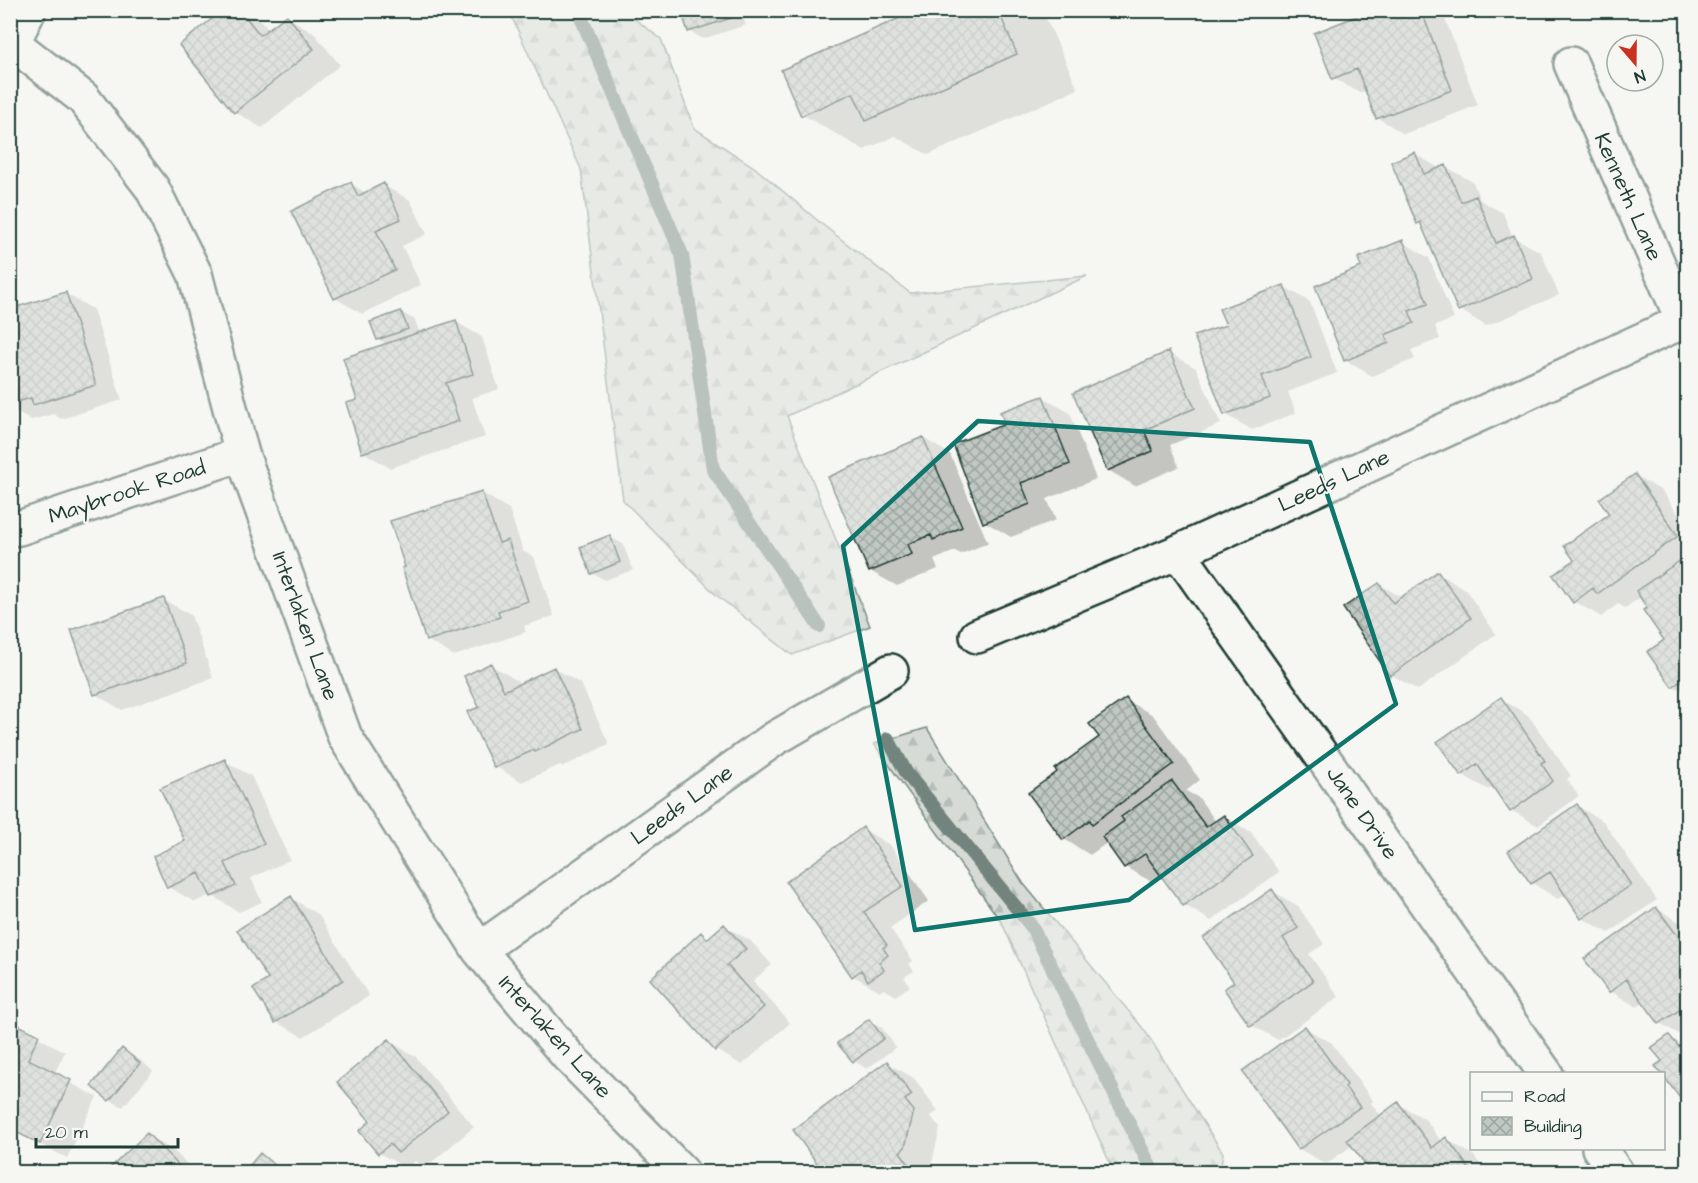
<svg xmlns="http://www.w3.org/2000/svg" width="1698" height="1183" font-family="'Architects Daughter',sans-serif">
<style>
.forest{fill:url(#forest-firs);stroke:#7a8c85;stroke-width:1.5}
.shadow{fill:#0003}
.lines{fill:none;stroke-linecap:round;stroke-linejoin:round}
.stream{stroke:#72847d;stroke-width:14}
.building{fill:url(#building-cross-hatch);stroke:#1f3d34;stroke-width:1.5}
.minor-casing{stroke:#1f3d34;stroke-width:38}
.minor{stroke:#f6f6f2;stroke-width:33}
.marked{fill:none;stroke:#0f766e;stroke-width:4.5;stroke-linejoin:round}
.labels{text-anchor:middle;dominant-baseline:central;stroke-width:4.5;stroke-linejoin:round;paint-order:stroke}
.street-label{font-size:22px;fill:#1f3d34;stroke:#f6f6f2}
</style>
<defs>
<pattern id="forest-firs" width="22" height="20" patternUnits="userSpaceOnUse" patternTransform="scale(1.5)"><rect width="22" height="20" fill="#d6dbd6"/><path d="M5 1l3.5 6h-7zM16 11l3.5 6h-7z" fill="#b7bdb8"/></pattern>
<pattern id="building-cross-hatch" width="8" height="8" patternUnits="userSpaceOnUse" patternTransform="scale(1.5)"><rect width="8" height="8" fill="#c1c8c3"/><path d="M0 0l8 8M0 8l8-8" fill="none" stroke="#9ca49f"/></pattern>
</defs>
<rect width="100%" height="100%" fill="#f6f6f2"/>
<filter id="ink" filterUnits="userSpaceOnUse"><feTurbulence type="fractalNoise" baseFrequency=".0167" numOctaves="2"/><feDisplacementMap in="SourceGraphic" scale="12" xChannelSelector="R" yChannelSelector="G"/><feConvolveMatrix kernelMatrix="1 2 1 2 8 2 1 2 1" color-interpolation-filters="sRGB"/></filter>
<g filter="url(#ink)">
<path class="forest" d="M509 11H628L636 20 661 39 694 128 754 167 823 225 910 293 1087 276 787 416 870 626 792 655 715 594 623 500 581 169Z
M927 728 1023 883 1145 1031 1223 1153 1220 1172H1114L1002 923 874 744Z"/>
<path class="shadow" d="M225 10H245L260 20 269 30 287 17 313 32 340 65 262 128 235 112 182 45Z
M682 10H741L746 25 703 39 689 31Z
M921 10H1033L1046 18 1078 89 928 155 895 136 864 150 803 115Z
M1376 10 1442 11 1478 105 1404 134 1378 118 1367 90 1360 93 1333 78Z
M1415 154 1441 169 1446 167 1473 182 1480 200 1503 213 1513 237 1541 252 1559 295 1486 326 1460 310 1423 226 1418 222Z
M351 184 366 193 383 185 410 200 427 234 402 246 421 285 362 314 335 298Z
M1403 242 1429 258 1454 319 1435 326 1440 339 1411 350 1415 359 1372 376 1345 360 1363 268Z
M1283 286 1310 302 1337 373 1288 392 1296 413 1252 430 1225 414 1228 326Z
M66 294 93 309 122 400 61 419 53 414 32 420 10 408V311Z
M401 312 415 320 420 334 456 322 482 337 499 389 472 398 485 437 390 468 363 452 358 401 388 345 378 339Z
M1169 353 1196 368 1221 424 1170 445 1179 467 1135 486 1108 470Z
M1043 397 1070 413 1096 479 1047 499 1056 520 1011 537 985 522 1007 424Z
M923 438 950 454 988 543 961 554 955 551 934 560 938 569 897 586 870 571Z
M1635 475 1662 491 1688 528V563L1686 565H1688V694L1673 686 1666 640 1650 609 1641 597 1625 608 1618 604 1601 617 1574 601 1576 561 1611 514Z
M482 493 509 509 523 551 534 557 554 616 524 626 526 632 454 656 427 640 406 568Z
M610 537 623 544 633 570 605 580 592 573Z
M1438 573 1465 589 1496 634 1418 690 1391 675 1379 584 1403 598Z
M164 600 191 615 213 678 122 710 95 694Z
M491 665 518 681 520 685 554 668 581 684 609 744 563 767 560 765 522 782 496 767 481 707Z
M10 689 17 757H10Z
M1501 699 1528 715 1571 776 1567 779 1579 796 1538 826 1511 810 1494 786 1489 790 1462 775Z
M1126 700 1153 715 1200 780 1186 791 1199 798 1216 822 1224 817 1251 832 1279 872 1211 921 1184 905 1163 875 1152 882 1125 867 1108 842 1090 855 1064 839 1101 738Z
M225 761 251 776 290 860 251 878 262 902 239 912 211 895 195 902 168 887Z
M1577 806 1603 821 1657 900 1609 933 1582 918 1566 894 1558 899 1532 883Z
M863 829 890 845 929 901 890 928 913 961 909 964 914 971 904 977 910 986 896 996 884 989 880 991 853 976Z
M1272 891 1298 906 1324 944 1309 954 1339 997 1278 1040 1251 1025 1236 983Z
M291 898 318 914 369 996 303 1037 276 1022 270 980Z
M1656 908 1683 924 1688 930 1687 1039 1660 1023 1644 1001 1637 1007 1610 991Z
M724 926 751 941 772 965 753 981 790 1023 742 1065 716 1050 701 934 710 939Z
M869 1021 882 1028 896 1047 867 1069 854 1061Z
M10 1022 65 1052 54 1074 97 1097 67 1158 10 1129Z
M1305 1028 1332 1043 1373 1101 1371 1103 1381 1116 1398 1104 1425 1119 1442 1142 1446 1139 1473 1155 1486 1172H1373L1353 1145 1326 1164 1299 1149Z
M1669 1037 1684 1046 1688 1043V1100L1681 1096 1664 1074V1062Z
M389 1041 416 1057 474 1127 426 1167 415 1161 406 1168 379 1153 372 1121Z
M122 1050 136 1057 153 1071 123 1107 110 1100Z
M887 1063 914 1078 938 1111 931 1116 940 1128 932 1163 926 1168 929 1172H820L818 1169Z
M147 1135 174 1151 195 1172H109Z
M261 1155 274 1163 286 1172H246Z"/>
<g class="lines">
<path class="stream" d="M578 10 682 255 713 469 819 626
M888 739 907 774 1032 927 1153 1172"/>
</g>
<path class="building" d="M223 10H240L260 35 287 15 314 49 234 113 179 45Z
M681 10H731L734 17 688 32Z
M918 10H998L1017 54 866 121 853 93 801 116 781 70Z
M1372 10H1421L1452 90 1376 119 1357 69 1332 79 1314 33Z
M1415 152 1424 174 1446 165 1461 202 1476 196 1496 243 1514 235 1533 279 1458 311 1420 222 1417 224 1391 162Z
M351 182 358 196 384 183 401 219 376 230 395 270 334 299 291 211Z
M1403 240 1428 304 1409 311 1414 323 1385 335 1389 343 1344 361 1315 286 1361 267 1358 258Z
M1284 285 1311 357 1262 376 1270 398 1224 415 1194 336 1226 325 1219 309Z
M66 292 96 385 33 405 31 398 10 404V309Z
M401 311 408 329 377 340 370 322Z
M456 320 473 374 446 383 459 421 362 453 346 403 357 400 343 358Z
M1169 351 1195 408 1144 430 1153 451 1107 471 1073 393Z
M1043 396 1070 464 1021 483 1030 504 983 523 953 444 1005 424 1000 412Z
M923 437 962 527 933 540 931 535 908 544 912 554 869 572 828 477Z
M1635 474 1678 536 1597 594 1593 588 1573 603 1553 575 1574 560 1564 546 1609 514 1599 499Z
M482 492 499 543 508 540 528 601 498 611 500 617 426 641 402 568 405 567 390 521Z
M610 535 620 562 591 574 580 547Z
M1681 560 1688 570V676L1672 687 1647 652 1664 640 1643 610 1647 608 1636 591Z
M1438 571 1471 618 1390 676 1343 608 1379 583 1393 603Z
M164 598 187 663 94 695 71 630Z
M491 663 504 691 554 667 583 729 535 752 534 750 494 768 467 712 479 707 464 676Z
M1501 697 1545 761 1541 763 1553 781 1510 812 1477 764 1461 776 1437 742Z
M1126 698 1174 764 1092 824 1090 820 1063 840 1028 793 1057 772 1055 769 1099 737 1089 724Z
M225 759 264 844 225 863 236 886 211 897 199 873 167 888 153 856 185 841 160 788Z
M1172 781 1206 827 1224 815 1253 856 1183 906 1145 854 1124 868 1102 837 1124 821 1121 817Z
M1577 804 1631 885 1581 919 1550 872 1531 884 1508 851Z
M863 827 903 886 864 912 887 945 883 948 888 955 879 962 884 970 868 981 861 970 852 977 786 882Z
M1272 889 1298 928 1283 938 1313 981 1250 1026 1224 989 1234 982 1203 938Z
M291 896 343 980 275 1023 253 989 268 979 237 930Z
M1656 907 1683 943 1688 939V1004L1659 1024 1626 979 1609 993 1584 959Z
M724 924 746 949 727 965 764 1007 715 1051 650 979 701 932 707 939Z
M869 1019 884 1038 853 1062 837 1043Z
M10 1021 39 1035 28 1059 71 1080 40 1144 10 1129Z
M1305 1026 1347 1085 1345 1087 1360 1107 1298 1150 1242 1071Z
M1669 1035 1679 1047 1688 1041V1091L1680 1098 1664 1077V1074H1661L1655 1066 1662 1061 1651 1048Z
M389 1039 448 1111 398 1153 390 1144 378 1154 359 1131 370 1121 337 1082Z
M122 1048 140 1063 109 1101 91 1086Z
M887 1061 912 1095 905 1100 914 1111 905 1147 900 1152 915 1172H818L815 1168 819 1166 793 1130Z
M1398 1102 1432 1148 1446 1137 1469 1168 1463 1172H1371L1347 1140Z
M147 1133 185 1172H106Z
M260 1153 279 1169 276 1172H244Z"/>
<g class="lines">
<g class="minor-casing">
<path id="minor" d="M10 41 83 98 152 188 195 274 242 454 345 737 479 950 567 1055 682 1172
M13 42 29 10
M1571 64 1683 321 1688 328
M10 529 19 528 242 454
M1178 552 1546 1074
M977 636 1178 552 1688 319
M479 950 774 739 891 671
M1599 1148 1616 1172"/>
</g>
<use href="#minor" class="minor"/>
</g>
</g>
<path d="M0 0H1698V1183H0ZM978 421 1310 442 1396 704 1129 900 915 930 843 546Z" fill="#f6f6f2" fill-opacity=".55" fill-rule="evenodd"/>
<path class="marked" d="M978 421 1310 442 1396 704 1129 900 915 930 843 546Z"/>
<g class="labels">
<g class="street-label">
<text transform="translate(1628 197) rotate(66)">Kenneth Lane</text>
<text transform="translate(1334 481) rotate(-25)">Leeds Lane</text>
<text transform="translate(127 492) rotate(-18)">Maybrook Road</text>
<text transform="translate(305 626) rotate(70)">Interlaken Lane</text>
<text transform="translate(682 805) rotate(-36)">Leeds Lane</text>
<text transform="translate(1362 813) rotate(55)">Jane Drive</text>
<text transform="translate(555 1037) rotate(48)">Interlaken Lane</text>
</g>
</g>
<rect width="1698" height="1183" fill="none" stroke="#f6f6f2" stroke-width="36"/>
<rect x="18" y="18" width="1662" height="1147" fill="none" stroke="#1f3d34" stroke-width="2" filter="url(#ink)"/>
<rect x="1470" y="1072" width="195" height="78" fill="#f6f6f2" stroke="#a0aca6" stroke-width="1.5"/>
<rect x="1482" y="1092" width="30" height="9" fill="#f6f6f2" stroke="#a0aca6" stroke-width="1.5"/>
<text x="1524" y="1102" font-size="18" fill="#1f3d34">Road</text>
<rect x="1482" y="1117" width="30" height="18" fill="url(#building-cross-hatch)" stroke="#a0aca6" stroke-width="1.5"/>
<text x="1524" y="1132" font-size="18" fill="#1f3d34">Building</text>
<g transform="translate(1635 63) rotate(160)"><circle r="28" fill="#f6f6f2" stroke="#a0aca6" stroke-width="1.5"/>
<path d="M0-4.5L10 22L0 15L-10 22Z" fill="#c8321e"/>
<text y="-9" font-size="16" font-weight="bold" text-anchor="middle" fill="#1f3d34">N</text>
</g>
<path d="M36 1138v9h142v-9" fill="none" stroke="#1f3d34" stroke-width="3"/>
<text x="45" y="1138" font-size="18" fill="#1f3d34" stroke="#f6f6f2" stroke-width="4.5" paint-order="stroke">20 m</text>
</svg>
